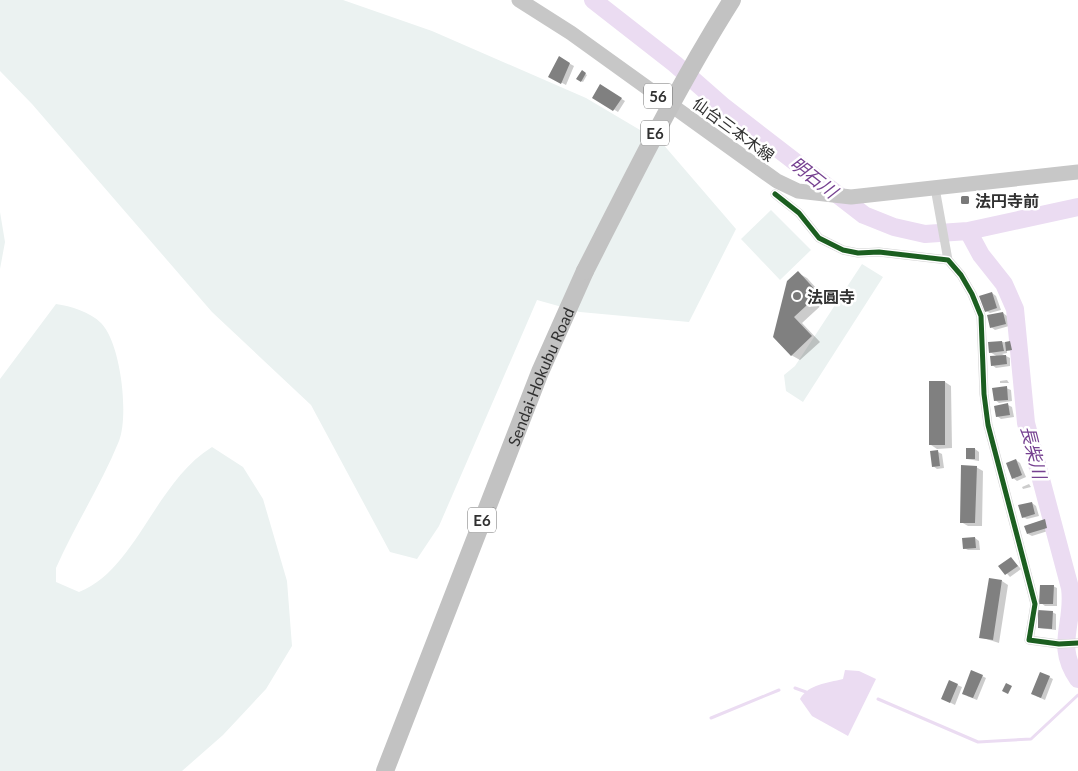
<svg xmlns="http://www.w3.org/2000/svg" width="1078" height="771" font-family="Lato,'Noto Sans JP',sans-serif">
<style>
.green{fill:#ebf2f1}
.water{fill:#ebdcf2}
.shadow{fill:#0003}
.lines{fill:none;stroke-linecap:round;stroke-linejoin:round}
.stream{stroke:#ebdcf2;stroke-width:3}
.river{stroke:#ebdcf2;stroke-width:18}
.building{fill:#808080}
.minor{stroke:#d3d3d3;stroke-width:9}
.primary{stroke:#c7c7c7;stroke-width:15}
.motorway{stroke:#c2c2c2;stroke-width:18}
.motorway-bridge{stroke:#c2c2c2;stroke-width:18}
.cycleway-casing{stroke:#fff;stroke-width:8}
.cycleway{stroke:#1b5e20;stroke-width:5}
.poi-dot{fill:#797979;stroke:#fff;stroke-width:2}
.labels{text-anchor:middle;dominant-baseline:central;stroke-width:5;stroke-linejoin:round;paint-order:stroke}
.shield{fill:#fff;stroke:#6f6f6f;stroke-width:1}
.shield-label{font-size:15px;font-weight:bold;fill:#313131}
.street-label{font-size:16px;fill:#313131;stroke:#fff}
.poi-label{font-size:16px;font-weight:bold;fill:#313131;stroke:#fff;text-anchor:start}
.water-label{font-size:18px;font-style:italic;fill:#764191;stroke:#fff}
</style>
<rect width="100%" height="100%" fill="#fff"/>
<path class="green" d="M0 0H343L432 31 586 98 662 143 736 229 689 322 580 312 537 300 439 526 417 559 390 552 311 405 212 312 32 104 0 71Z
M771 210 811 250 780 280 741 239Z
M0 212 5 242 0 269Z
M862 264 883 277 803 402 786 391 784 375 795 366Z
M56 304C71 306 90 312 101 323 121 343 129 416 119 441 101 485 75 525 56 568V582L79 592C136 570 155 482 212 447L243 467 263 499 287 581 292 646 266 689 223 735 182 771H0V379Z"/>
<path class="water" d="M845 670 859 671 876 679 848 736 812 716 800 699C809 684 827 683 843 679Z"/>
<path class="shadow" d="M559 58 574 66 566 85 549 76Z
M582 72 587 75 583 82 578 79Z
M601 86 625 101 618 112 594 97Z
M798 273 807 278 827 300 802 323 820 342 800 360 791 355 774 337Z
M992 293 996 296 1001 310 990 313 986 311Z
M1003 313 1007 316 1009 326 995 330 991 327Z
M1002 342 1012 343 1013 351 1007 350V353L1002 354 1010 358V366L996 368 992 365 998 357 990 352Z
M1007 380 1009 383H1000V381Z
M945 382 951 386 952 448 937 449 931 445Z
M1006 388 1011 390 1012 401 999 403 995 400Z
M1008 405 1012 407 1014 417 1001 419 997 416Z
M975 449 979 452V461L967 459Z
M938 452 942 454 944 468 937 469 933 466Z
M1016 460 1020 463 1026 477 1017 481 1013 478Z
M976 467 983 471 982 526H968L961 522Z
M1029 484 1031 487 1023 489 1022 487Z
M1032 503 1036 506 1039 516 1027 519 1023 517Z
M1044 520 1049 523 1051 530 1032 536 1028 534Z
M975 538 979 541 980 550H968L964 548Z
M1011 558 1021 569 1010 577 1000 566Z
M1002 581 1008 585 999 643 980 637Z
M1053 586 1057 588V606H1045L1041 603Z
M1052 612 1056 614V630L1039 628Z
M982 676 986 678 977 700 967 696Z
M1049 677 1053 679 1045 700 1036 696Z
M950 682 962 687 955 705 947 701Z"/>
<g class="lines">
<path class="stream" d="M795 688 806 692
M878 699 978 742 1031 739 1078 695
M711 718 779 690"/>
<path class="river" d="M593 0 675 64 724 107 864 215 894 227 925 234 968 231 1078 207
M968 231 981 255 1004 284 1015 309 1026 423 1070 588C1075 624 1054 645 1078 679"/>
</g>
<path class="building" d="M559 56 570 63 561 84 548 77Z
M582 70 586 73 581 82 576 79Z
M600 84 622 98 613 111 592 98Z
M798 271 819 294 794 317 812 336 791 356 773 337 787 281Z
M992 292 997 308 985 312 979 296Z
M1003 312 1006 324 990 328 987 315Z
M1002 341 1004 351 989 353 988 342Z
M1010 341 1012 350 1006 351 1005 342Z
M1006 355 1007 364 991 366 990 356Z
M929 381H945V445H929Z
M1007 386 1008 400 994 401 992 388Z
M1008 403 1010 415 996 417 994 406Z
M966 448H975V459H966Z
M938 450 940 466 932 467 930 451Z
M1016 459 1022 475 1012 479 1006 463Z
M961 465 977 466 975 523H960Z
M1032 502 1035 514 1022 518 1018 505Z
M1045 519 1047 528 1027 534 1024 526Z
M975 537 976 548 963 549 962 538Z
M1011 557 1018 566 1005 575 998 566Z
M989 578 1002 580 993 640 979 638Z
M1040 585H1054L1053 604H1039Z
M1038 610 1053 611 1052 629 1038 628Z
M971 670 983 675 973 698 962 694Z
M1040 672 1050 676 1041 698 1031 694Z
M949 680 958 684 950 703 941 699Z
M1006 683 1012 686 1008 694 1002 691Z"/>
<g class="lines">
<path class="minor" d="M935 188 948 260
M775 194 799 213 819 238 843 250 858 253 879 252 948 260 961 275 972 294 981 316 984 394 988 425 1035 604 1029 640 1059 644 1078 643"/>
<path class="primary" d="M519 0 571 33 777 181 798 191 851 197 1078 172"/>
<path class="motorway" id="s1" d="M385 771 540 372 585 271"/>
<path class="motorway-bridge" d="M585 271C632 179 677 87 732 0"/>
<g class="cycleway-casing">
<path id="cycleway" d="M775 194 799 213 819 238 843 250 858 253 879 252 948 260 961 275 972 294 981 316 984 394 988 425 1035 604 1029 640 1059 644 1078 643"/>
</g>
<use href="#cycleway" class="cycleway"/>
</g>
<g class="poi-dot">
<rect x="960" y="195" width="10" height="10" rx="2.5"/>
<circle cx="797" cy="296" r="5"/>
</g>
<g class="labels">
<g class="shield">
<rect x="644" y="83.5" width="28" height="25" rx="4"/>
<rect x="641" y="120.5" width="28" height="25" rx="4"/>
<rect x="468" y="507.5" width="28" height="25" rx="4"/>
</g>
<g class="shield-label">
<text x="658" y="96">56</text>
<text x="655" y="133">E6</text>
<text x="482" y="520">E6</text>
</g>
<g class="street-label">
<text transform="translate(734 129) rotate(36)">仙台三本木線</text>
<text stroke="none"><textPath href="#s1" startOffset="424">Sendai-Hokubu Road</textPath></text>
</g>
<g class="poi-label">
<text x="975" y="200">法円寺前</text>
<text x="807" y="296">法圓寺</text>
</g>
<g class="water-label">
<text transform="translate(814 177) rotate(38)">明石川</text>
<text transform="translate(1034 452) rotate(76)">長柴川</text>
</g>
</g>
</svg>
